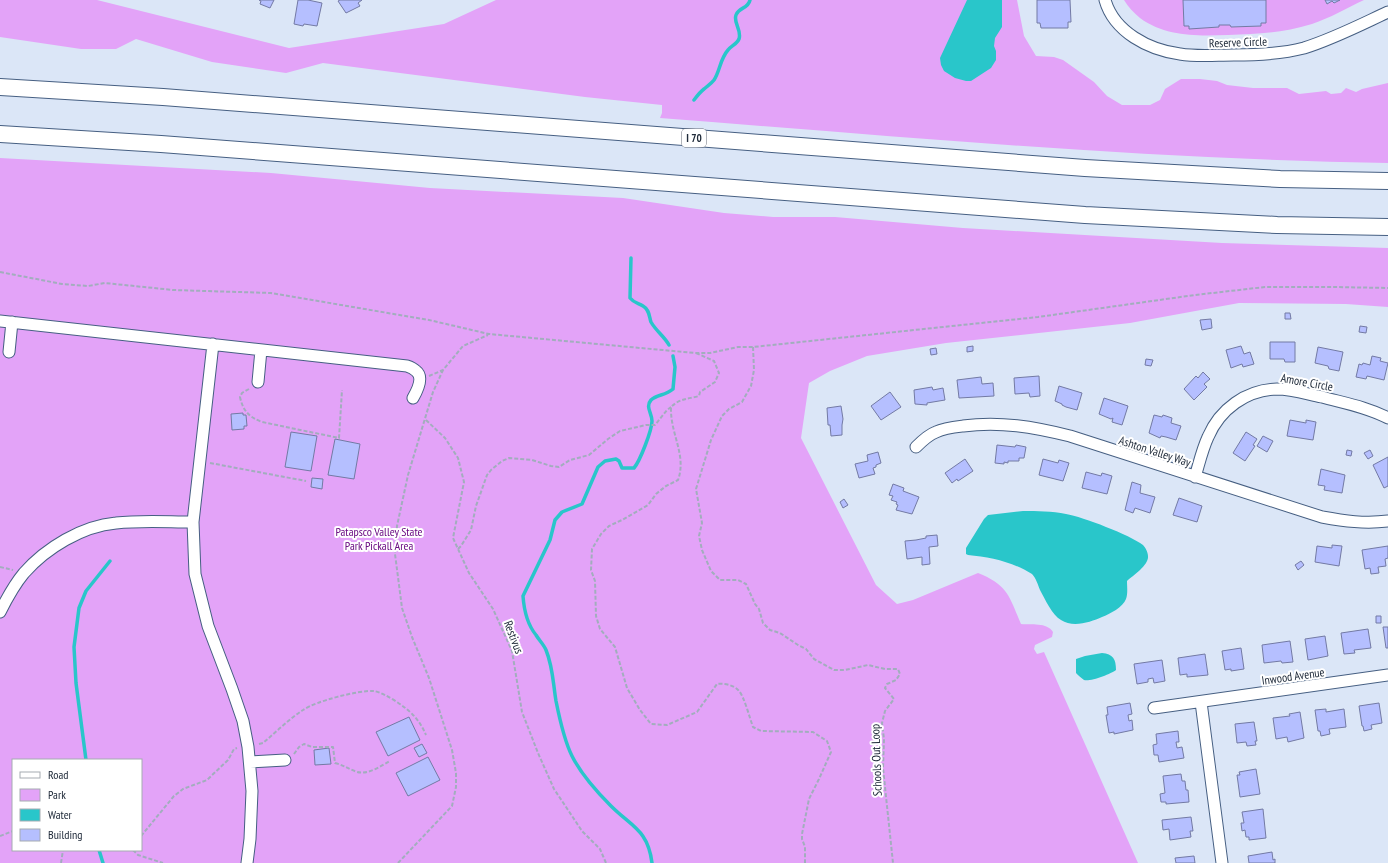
<svg xmlns="http://www.w3.org/2000/svg" width="1388" height="863" font-family="'PT Sans Narrow',sans-serif">
<style>
.green{fill:#e3a3f8;fill-rule:evenodd}
.water{fill:#29c6ca}
.lines{fill:none;stroke-linecap:round;stroke-linejoin:round}
.stream{stroke:#29c6ca;stroke-width:3.5}
.building{fill:#b5bfff;stroke:#737aa4}
.minor-casing{stroke:#465f82;stroke-width:13}
.highway-casing{stroke:#465f82;stroke-width:18}
.path{stroke:#a2adbd;stroke-width:2;stroke-dasharray:4 2;stroke-linecap:butt}
.minor{stroke:#fff;stroke-width:11}
.highway{stroke:#fff;stroke-width:16}
.labels{text-anchor:middle;dominant-baseline:central;stroke-width:4;stroke-linejoin:round;paint-order:stroke}
.shield{fill:#fff;stroke:#646b76;stroke-width:1}
.shield-label{font-size:11px;font-weight:bold;fill:#212c3b}
.street-label{font-size:12px;fill:#212c3b;stroke:#fff}
.park-label{font-size:12px;fill:#6a0b82;stroke:#fff}
</style>
<rect width="100%" height="100%" fill="#dbe6f7"/>
<path class="green" d="M0 0H97L289 48 444 24 496 0H1017L1024 36 1036 56 1054 57 1063 60 1094 82 1107 96 1122 105H1150L1160 100 1165 89 1181 79H1200L1217 81 1227 85 1253 88H1287L1299 94 1326 91 1331 94 1341 93 1346 88 1356 92 1362 89 1388 83V163C1145 159 903 137 660 118L662 113V105L585 97 323 63 286 73 212 62 136 39 116 49H81L0 37Z
M1124 0H1183L1184 26H1189L1190 28 1219 27V25H1230L1231 27 1261 26V23H1266V0H1325L1327 4 1332 1 1334 3 1340 0H1364C1347 8 1330 18 1312 24 1282 33 1258 34 1228 35 1197 36 1166 37 1140 18 1134 13 1128 7 1124 0Z
M0 158 271 173 430 188 623 198 724 213 773 217H835L963 228 1222 243 1388 248V307L1346 304 1239 303 1130 323 946 343 867 356 830 371 809 383 801 438 876 585 897 604 913 600 978 573C1008 585 1009 596 1021 624 1031 625 1047 622 1053 632L1052 637 1035 645 1034 649 1037 654 1044 652 1138 863H0ZM13 760H141V850H13Z"/>
<path class="water" d="M967 0H1002V27L995 38 994 46 996 51V60L991 68 971 81H966L955 78 944 71 941 65 940 58Z
M1023 511C1037 511 1052 511 1066 514 1083 517 1130 535 1143 545 1145 547 1148 552 1148 556 1149 565 1134 575 1127 581 1127 586 1128 594 1126 599 1123 607 1110 614 1102 617 1091 622 1073 628 1061 620 1052 615 1045 599 1040 590 1038 585 1036 578 1032 574 1013 562 990 557 968 555L966 554V548L984 519 988 515Z
M1102 653C1113 654 1116 659 1116 670 1111 674 1090 682 1084 680 1081 678 1078 675 1076 673V659L1085 656Z"/>
<g class="lines">
<path class="stream" d="M694 100C697 96 700 92 704 89 707 86 711 84 714 80 720 71 720 59 728 50 731 46 737 44 739 39 742 30 733 23 736 15 739 7 748 9 750 0
M631 258 630 298C634 303 638 303 643 306 650 310 649 317 651 322 656 331 664 336 669 345
M86 760 76 683 74 647 79 608 86 591 110 561
M99 850 103 863
M652 863C648 830 632 827 611 806 597 792 581 774 572 756 565 742 559 716 556 701 553 683 553 667 546 650 544 645 539 640 536 635 527 624 524 610 523 596L550 540 555 520 562 512 582 504 598 467 605 461 616 459 619 461 622 468H634C640 461 652 430 652 421 652 413 645 407 651 400 657 394 665 396 673 389L675 367 673 356"/>
</g>
<path class="building" d="M259 0H274L270 8 260 4 261 1Z
M298 0H308L322 3 317 26 304 24 303 26 294 24Z
M340 0H362L358 3 360 6 346 13 338 1Z
M1037 0H1070L1071 22H1068V28H1041L1040 23H1037Z
M1183 0H1266V23H1261V26L1231 27 1230 25H1219V27L1189 29V26H1184Z
M1325 0H1340L1334 3 1332 1 1327 4Z
M1285 313H1290L1291 319H1285Z
M1211 319 1212 328 1202 330 1200 320Z
M1360 326 1367 327 1366 333 1359 332Z
M1270 342H1295V362H1285L1284 359H1270Z
M973 346V351L967 352V347Z
M1241 346 1244 354 1250 352 1254 364 1243 367 1242 364 1231 368 1226 350Z
M1318 347 1343 352 1339 371 1329 369 1328 366 1315 363Z
M936 348 937 354 931 355 930 349Z
M1372 356 1381 358 1380 361 1388 363 1384 380 1367 376 1366 379 1356 377 1359 364 1362 365 1363 363 1370 365Z
M1146 359 1153 360 1151 366 1145 365Z
M1203 372 1210 379 1204 384 1207 387 1194 400 1184 389 1196 376 1198 378Z
M1039 376 1040 396 1030 397 1029 393 1015 394 1014 378Z
M981 377 982 384 993 383 994 396 959 398 957 380Z
M1059 386 1082 393 1077 410 1066 407 1062 405V404L1055 401Z
M932 387 933 390 943 388 945 400 927 403V405L915 404 914 390Z
M890 392 901 407 881 420 871 406Z
M1104 398 1128 406 1122 425 1112 422 1113 418 1111 419 1099 414Z
M841 406 843 419 842 425V435L831 436 830 425H828L827 408Z
M243 413V415H246L247 426H244V429L232 430 231 414Z
M1154 415 1162 417 1163 415 1172 418 1171 423 1181 426 1176 440 1166 437 1161 436 1160 438 1149 433Z
M1290 420 1306 423V420L1316 422 1313 440 1287 436Z
M291 432 317 436 311 471 285 467Z
M1246 432 1257 439 1253 445 1255 446 1245 461 1233 453Z
M1263 436 1273 441 1267 452 1257 446Z
M335 439 360 444 354 479 328 475Z
M997 445 1015 447 1016 445 1026 447 1024 458H1019V461H1008V463L1004 462V464L995 463Z
M1347 450 1352 451 1351 456 1346 455Z
M1370 450 1373 456 1368 459 1364 453Z
M878 452 881 463 876 465V467L873 468 875 474 859 478 855 464 868 461 867 455Z
M1388 457V486L1384 488 1373 465Z
M965 459 973 471 958 481 957 479 952 483 945 473Z
M1043 459 1058 463 1059 460 1069 463 1063 481 1039 475Z
M1321 469 1345 475 1342 493 1324 490 1325 486 1318 485Z
M1086 472 1101 476 1102 473 1112 476 1107 494 1082 488Z
M312 478 323 479 322 489 311 487Z
M1132 482 1141 485 1140 493 1155 497 1150 513 1135 508 1133 513 1125 510Z
M893 484 904 488 903 491 919 497 912 514 896 510 898 505 896 504 897 502 891 500 893 496 889 495Z
M1179 498 1202 506 1197 522 1173 515Z
M844 499 848 505 843 508 840 502Z
M937 535 938 546 929 547 930 564 922 565V557L907 559 905 541 916 540 926 538V536Z
M1332 545 1342 546 1339 566 1315 562 1317 546 1332 548Z
M1388 546V558L1385 559 1386 566 1378 567 1379 573 1371 574 1370 568 1365 569 1362 550Z
M1301 561 1304 565 1298 570 1295 565Z
M1376 616H1381V623H1376Z
M1383 627H1388V648H1386Z
M1368 629 1371 648 1354 650 1355 653 1344 654 1341 633Z
M1325 636 1328 656 1308 660 1305 639Z
M1290 641 1293 662 1282 663 1281 661 1264 663 1262 645Z
M1241 648 1244 669 1231 671V669L1225 670 1222 651Z
M1205 654 1208 675 1187 677V674L1180 675 1178 658Z
M1162 660 1165 681 1154 683 1153 678 1148 679V682L1137 684 1134 664Z
M1130 703 1132 714 1128 715 1129 721 1132 720 1133 730 1114 734V732L1109 733 1106 715H1108L1107 707Z
M1379 703 1382 723 1371 725 1372 729 1364 731 1363 726H1362L1359 706Z
M1326 709V712L1344 709 1346 727 1329 729 1330 734 1321 736 1320 731H1318L1315 710Z
M1300 712 1304 738 1288 742 1287 737 1276 739 1273 718 1290 716 1289 714Z
M409 717 420 740 388 756 376 732Z
M1254 722 1257 741H1255L1256 745 1247 746 1246 742 1237 743 1235 724Z
M1178 731 1179 742H1176L1177 748 1182 747 1184 758 1159 762 1158 755H1154L1153 745 1157 744 1156 734Z
M422 744 427 753 419 757 414 748Z
M329 748 331 764 315 765 314 750Z
M428 757 440 780 408 796 396 773Z
M1256 769 1260 794 1240 797 1237 775H1240L1239 772Z
M1181 774 1182 781H1185L1186 790H1188L1189 802 1166 804V802H1161L1160 794 1165 793 1163 776Z
M1263 809 1266 838 1249 840V837H1246L1245 830 1242 831 1241 823H1244L1242 812Z
M1191 817 1193 831H1190L1191 837 1170 840 1169 829 1163 830 1162 820Z
M1272 852 1273 860 1275 859V863H1249L1248 856Z
M1194 856 1195 863H1176L1175 858Z"/>
<g class="lines">
<g class="minor-casing">
<path id="minor" d="M1105 0C1114 32 1149 50 1180 54 1197 57 1216 55 1234 55 1258 55 1281 54 1304 48 1333 39 1360 25 1388 12
M0 321 407 366C410 367 414 369 416 371 424 377 417 391 413 398
M213 344 193 522 195 574 208 626 232 689 243 721 248 747 252 791 250 839 247 863
M9 352 12 322
M258 382 261 350
M916 447C922 441 928 435 936 432 944 428 954 427 963 426 1000 421 1034 427 1070 436L1322 517C1344 521 1365 524 1388 521
M1195 477C1199 464 1202 450 1208 437 1220 409 1246 390 1277 389 1292 389 1307 394 1322 397 1344 403 1367 407 1388 418
M0 612C7 598 14 585 24 573 46 548 82 526 116 523 141 520 168 522 193 522
M1201 702 1222 863
M1154 708 1388 675
M250 762 285 760"/>
</g>
<g class="highway-casing">
<path id="highway" d="M0 87 163 97 1085 168 1280 179 1388 181
M0 134 161 144 1085 215 1277 225 1388 227"/>
</g>
<path class="path" d="M0 272 62 284 88 286 105 283 173 290 271 293 429 320 489 334 695 353H710L738 347H753L1038 317 1195 295 1265 287H1334L1388 288
M753 347 754 370 751 386 742 402 729 409 722 416 711 440 696 489 702 523 699 536 702 550 711 571 720 580H738L746 584 755 604 759 609 763 623 770 630 780 633 798 645 806 649 814 659 834 670H845L868 665 885 669H898L900 674 896 680 887 684 885 688 894 699 885 711 882 723 884 739 883 768 893 863
M696 353 714 361 719 373 715 382 700 392 699 396C689 399 680 398 671 407 670 434 687 455 678 480L666 486 656 494 648 505 622 520 609 526 601 534 592 549 591 570 595 581 596 616 600 629 615 647 627 688 640 710 651 724 667 725 697 712 717 684C724 683 734 685 739 691 744 696 750 719 753 727L761 731 813 732 827 741 831 752 819 779 809 799 802 834V839L805 847V863
M429 376 443 370 463 346 488 335
M249 389 242 393 240 397C243 411 249 417 262 422L339 438 342 390
M426 420 445 438 458 458 464 482 453 538 469 573 493 609 512 651 522 712 538 753 554 789 582 831 600 849 606 863
M210 463 306 481
M458 549 461 546 471 530 476 506 487 475 491 470 502 461 509 458 532 460 551 466 559 467 570 460 589 455 608 439 620 431 646 425H655L667 410 671 407
M0 567 13 570
M259 744 263 743C276 732 289 719 303 710 316 701 359 690 374 691 385 693 406 707 413 715 419 721 423 728 426 735
M294 754 299 747 304 744 312 747H333L335 763C343 765 349 769 357 772 368 775 381 766 390 761
M0 836 13 831
M141 836 174 796 183 789 207 780 228 760 234 749 237 748
M133 850 138 855 163 863
M61 863 63 850
M398 863 452 806 456 787V773L452 750 429 678 412 637 402 608 395 554 397 526 408 475 433 392 443 370"/>
<use href="#minor" class="minor"/>
<use href="#highway" class="highway"/>
</g>
<g class="labels">
<rect class="shield" x="682" y="129" width="24" height="18" rx="3"/>
<g class="shield-label">
<text x="694" y="138">I 70</text>
</g>
<g class="street-label">
<text transform="translate(1238 42) rotate(-2)">Reserve Circle</text>
<text transform="translate(1307 382) rotate(10)">Amore Circle</text>
<text transform="translate(1155 451) rotate(18)">Ashton Valley Way</text>
<text transform="translate(514 637) rotate(69)">Restivus</text>
<text transform="translate(1293 676) rotate(-8)">Inwood Avenue</text>
<text transform="translate(876 760) rotate(-92)">Schools Out Loop</text>
</g>
<g class="park-label">
<text x="379" y="531">Patapsco Valley State<tspan x="379" dy="14">Park Pickall Area</tspan></text>
</g>
</g>
<rect x="12" y="759" width="130" height="92" fill="#ffffff" stroke="#a6abb1"/>
<rect x="20" y="772" width="20" height="6" fill="#ffffff" stroke="#a6abb1"/>
<text x="48" y="779" font-size="12" fill="#212c3b">Road</text>
<rect x="20" y="789" width="20" height="12" fill="#e3a3f8" stroke="#a6abb1"/>
<text x="48" y="799" font-size="12" fill="#212c3b">Park</text>
<rect x="20" y="809" width="20" height="12" fill="#29c6ca" stroke="#a6abb1"/>
<text x="48" y="819" font-size="12" fill="#212c3b">Water</text>
<rect x="20" y="829" width="20" height="12" fill="#b5bfff" stroke="#a6abb1"/>
<text x="48" y="839" font-size="12" fill="#212c3b">Building</text>
</svg>
